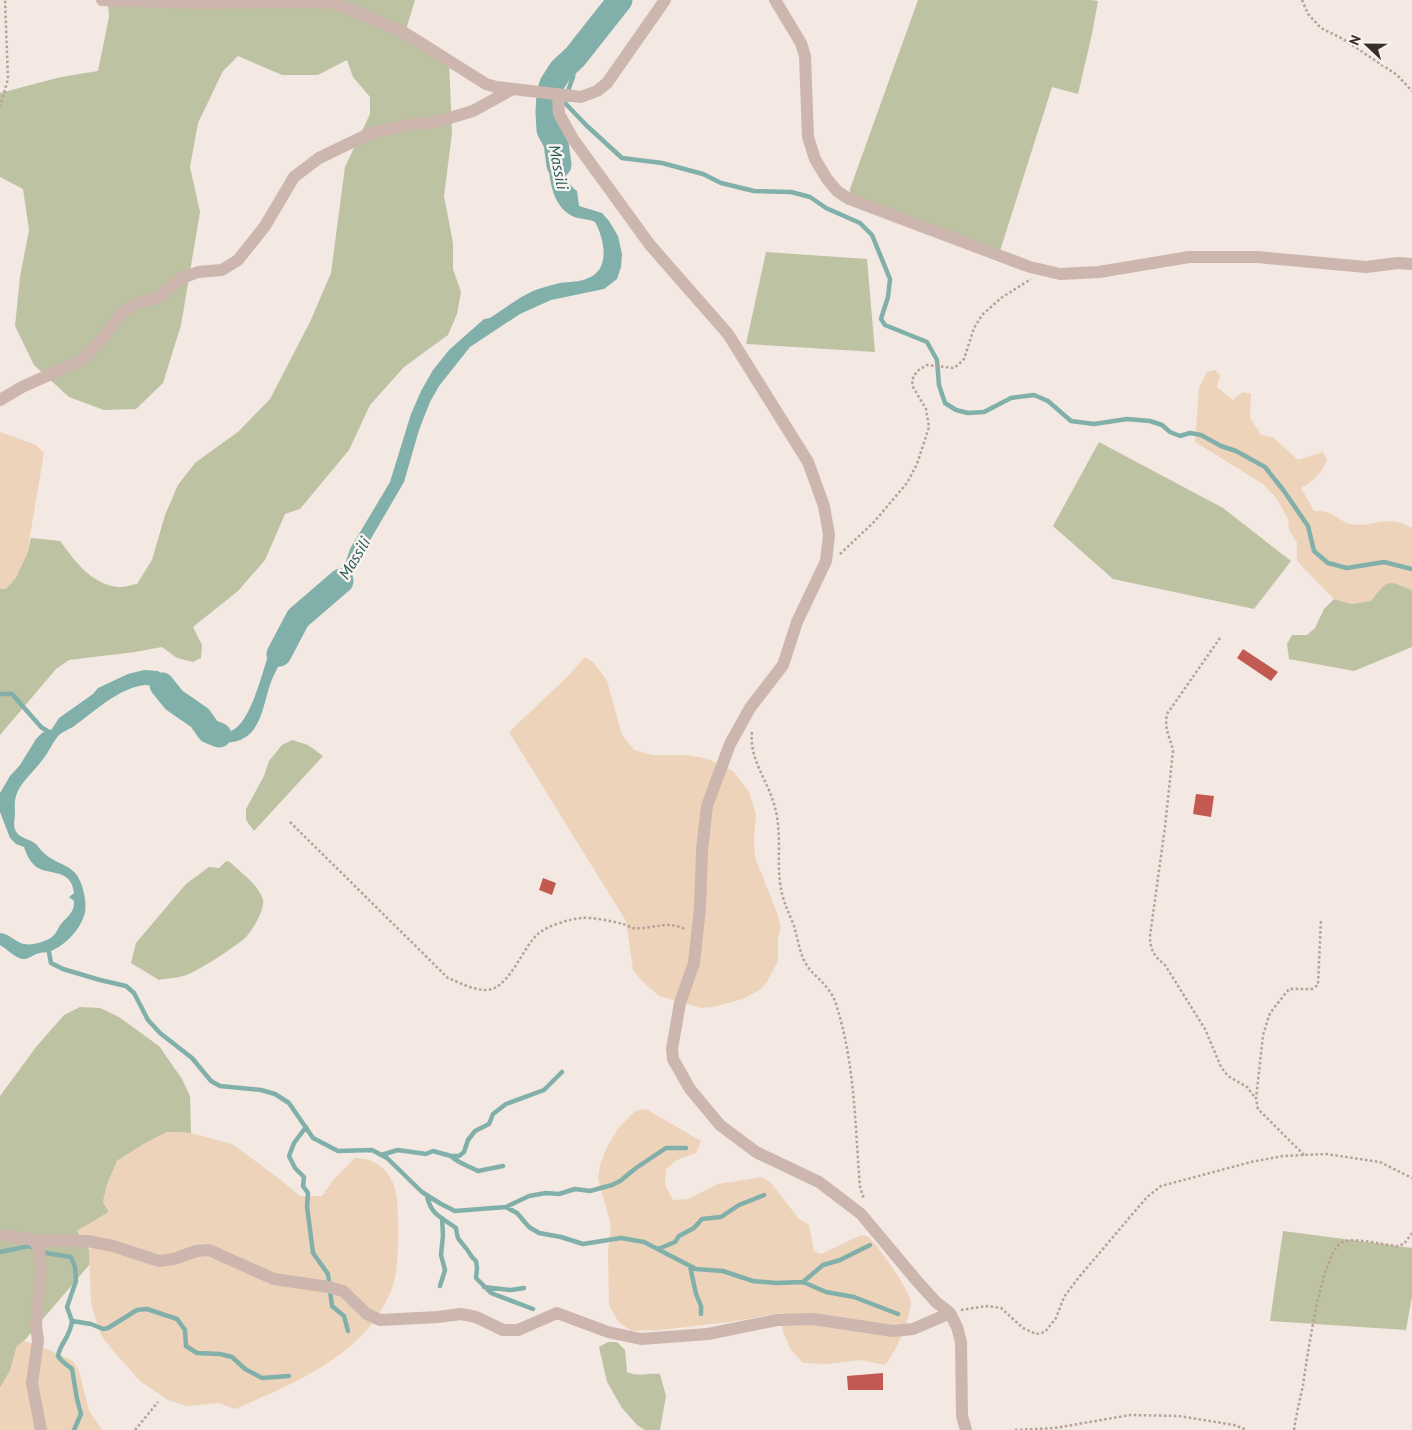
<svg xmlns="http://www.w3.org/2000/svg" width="1412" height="1430" font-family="'PT Sans',sans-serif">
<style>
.green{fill:#bdc2a2}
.sand{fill:#edd3ba}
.water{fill:#81b0aa}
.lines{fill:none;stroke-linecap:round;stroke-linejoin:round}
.stream{stroke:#81b0aa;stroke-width:4.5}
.river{stroke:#81b0aa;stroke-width:25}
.building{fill:#c25a51}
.path{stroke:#b7a098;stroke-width:2.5;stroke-dasharray:2.5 2.5;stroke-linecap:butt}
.minor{stroke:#ccb6ad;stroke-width:12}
.labels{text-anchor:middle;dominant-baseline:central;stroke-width:5;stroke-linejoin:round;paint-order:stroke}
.water-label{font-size:16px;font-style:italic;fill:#225b56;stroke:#faf3ef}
</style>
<rect width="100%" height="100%" fill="#f3e8e2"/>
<path class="green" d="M108 0H415L405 33 449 61 452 133 444 196 453 243V269L461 292 457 314 448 335 404 367 370 405 349 450 300 509 285 514 265 560 238 591 193 627 202 645 201 658 193 662 177 658 162 647 135 652 69 660 56 669 0 735V589L6 588 27 554 31 538 60 541C75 561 90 583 117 587 123 588 131 585 137 584L152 560 165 515 178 485 195 463 239 431 270 399 310 322 331 273 345 167 370 114V97L353 77 347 60 318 75H282L238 56 223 71 198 123 190 167 200 212 181 325 163 383 136 409 104 410 69 397 34 365 15 326 20 277 29 230 23 189 0 177V93L61 77 98 71 109 17Z
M918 0H1090L1098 1 1092 34 1078 94 1052 87 999 254 849 199 850 189Z
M766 252 867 259 875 352 746 344Z
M1099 442 1223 508 1291 561 1254 609 1113 579 1053 526Z
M1395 582 1412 590V647L1354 671 1289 659 1287 644 1292 635H1307L1315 628 1324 609 1334 599 1353 604 1384 584Z
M292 740 308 745 323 756 254 831 246 820V809L264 776 269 761 282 745Z
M226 861 230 862C241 873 259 885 263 900 265 910 252 931 245 938 232 949 204 967 189 974 180 978 168 978 159 980L131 963 136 943 186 884 209 867 219 868Z
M80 1007 100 1008 119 1017 159 1046 182 1079 190 1096 191 1133 167 1132 144 1144 117 1161 107 1185 103 1202 109 1212 77 1231 89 1250 90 1264 24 1341 17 1346 10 1371 0 1388V1096L36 1047 64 1015Z
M1283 1231 1412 1248V1296L1406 1330 1270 1321Z
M608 1342H617L625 1350 627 1372C637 1377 649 1373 660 1374L666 1396 660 1430H645L637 1425 622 1408 607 1382 599 1347Z"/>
<path class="sand" d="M1215 370 1220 375 1217 387 1233 400 1242 392 1251 394 1250 418 1261 435 1274 438 1298 460 1323 452 1327 460C1322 473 1313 481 1301 488L1314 511C1319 511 1325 511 1329 513 1336 516 1343 522 1350 524 1375 528 1385 513 1412 528V590C1386 580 1389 578 1371 601L1353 604 1334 599 1297 561V543L1289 530 1288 519 1277 499 1263 484 1195 442 1199 388 1207 372Z
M0 432 36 445 44 453 27 554 16 578 6 589H0Z
M585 657 594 663 607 681 622 735 634 750 652 755H687L708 759 733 771 749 792 756 814 754 839 755 857 778 915 781 929 778 936V961L767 982 761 989 743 999 713 1007 701 1008 659 996 643 982 633 970 626 921 509 732 567 677Z
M646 1109 701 1141 696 1153 677 1160 666 1169 665 1185 673 1200 688 1199 718 1184 761 1177 771 1183 799 1219 809 1225 814 1251 821 1254 861 1235C862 1235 867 1236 868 1237 877 1243 907 1288 910 1298 914 1313 895 1354 885 1365L861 1360 827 1364 803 1363 791 1350 783 1332 781 1313 730 1322 660 1330 632 1331 619 1323 609 1305 608 1253 611 1225 598 1179 600 1165 607 1147 619 1127 635 1111Z
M167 1132 191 1133 232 1144 277 1177 300 1196H322L334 1179 355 1158C373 1158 385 1166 393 1183 401 1200 399 1264 394 1282 388 1302 375 1322 360 1337 324 1372 281 1389 235 1409L219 1403 187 1406 168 1400 140 1381 114 1352 101 1335 94 1314 91 1302 89 1250 77 1231 109 1212 103 1202 107 1185 117 1161 144 1144Z
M24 1341 47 1349 73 1361 79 1371 89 1411 102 1430H0V1388L10 1371 17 1346Z"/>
<path class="water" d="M554 132 558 133C562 150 562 182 577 191L579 206 602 213 609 221 618 236 622 254 621 267 617 279 604 289 551 300 520 314 470 347 439 386 430 402 419 430 404 482 362 554 347 589 326 601 315 604 313 602 314 599 334 584 343 570 350 549 390 482 411 414 421 391 433 370 449 350 484 319 490 318C504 309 518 298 533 291 540 288 548 286 556 284 565 281 577 283 586 279 611 271 605 240 595 222 587 218 580 220 572 216 546 202 549 163 547 137Z
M290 624H299L302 626C294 644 281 659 273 677 263 699 264 733 237 741 226 744 216 742 207 737 199 731 192 726 193 716L196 714C201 716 206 718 209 722 214 727 217 732 224 732 250 735 263 666 271 648 275 639 283 631 290 624Z
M144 670 158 671 165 676 189 703 184 711C164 711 162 684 145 685 118 688 94 712 73 727 69 729 64 731 60 734 53 741 49 752 43 759 35 771 20 782 16 796 14 802 15 809 15 815 14 821 13 828 17 833 21 838 28 839 33 842 38 845 40 850 44 853 59 867 75 863 82 886 85 895 87 908 84 916 79 931 62 949 47 952 45 953 42 952 40 953 34 954 28 960 22 959 14 957 7 949 0 945V933C9 934 13 940 21 943 29 947 45 942 52 937 56 934 58 928 61 924 67 917 75 912 74 901L69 897 74 893C71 866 46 877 34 865 29 860 26 853 24 847L16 844 10 838 0 812V793L10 776 20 765 36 739 42 733 52 729 59 718 93 694 98 688 128 674Z"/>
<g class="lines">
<path class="stream" d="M575 57 573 77 564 102 586 125 622 158 662 163 703 174 721 183 754 191 791 192 810 197 826 208 860 223 872 235 890 279 888 297 881 319 885 325 927 342 937 360 939 385 945 403 956 410 968 413 984 412 1011 398 1034 395 1048 401 1071 421 1094 424 1127 419 1150 421 1162 425 1170 432 1180 436 1190 433 1201 435 1221 446 1236 451 1265 467 1284 491 1308 526 1314 551 1328 563 1347 568 1384 562 1412 569
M0 694H12L41 727 52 734
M48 947 51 963 63 969 100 980 126 986 134 993 148 1020 160 1033 192 1058 211 1081 220 1086 261 1090 275 1094 289 1103 313 1138 338 1151 372 1150 387 1158 422 1192 441 1204 455 1211 506 1207 517 1213 529 1227 539 1233 561 1237 583 1244 621 1238 644 1242 696 1269 723 1271 753 1281 776 1283 803 1282 826 1292 854 1297 898 1314
M306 1127 294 1143 289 1156 295 1168 304 1177 303 1186 308 1193 307 1206 313 1253 328 1274 332 1306 344 1316 348 1331
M381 1155 398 1150 426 1154 433 1151 451 1156H459L464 1152 468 1140 475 1131 489 1124 493 1114 506 1104 544 1090 562 1072
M452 1157C460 1164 469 1166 478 1171L503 1166
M427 1196C431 1215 441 1217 456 1228 458 1242 458 1237 465 1247 470 1252 470 1257 476 1261L477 1268 476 1278 491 1293 533 1309
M506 1207 529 1196 546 1193 559 1194 575 1189 590 1191 612 1185 620 1181 636 1168 666 1148H686
M658 1249 675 1242 679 1236 694 1228 702 1219 721 1217 739 1205 764 1195
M0 1252 29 1246 46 1253 71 1257 75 1267 76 1281 67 1307 72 1321 91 1324 103 1329 108 1328 137 1310 147 1309 177 1319 185 1330 186 1346 197 1353 220 1354 232 1357 245 1369 262 1378 289 1376
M690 1266 696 1294 701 1306V1314
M803 1282 823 1265 840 1260 870 1245
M440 1286 445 1270 441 1255 443 1235 442 1218
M484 1287 511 1290 524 1288
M72 1321C70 1338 60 1343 58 1356L62 1361 72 1369 77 1399 81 1414 74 1430"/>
<path class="river" d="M559 165 556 143 549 130 548 112 549 93 552 84 561 70 575 57 620 0
M279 654 298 618 341 581
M162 685 174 700 200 718 209 731 219 735"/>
</g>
<path class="building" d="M1243 649 1278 672 1271 681 1237 658Z
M1196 794 1214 796 1211 817 1193 814Z
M543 878 556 883 552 895 539 890Z
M883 1373V1390H848L847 1376Z"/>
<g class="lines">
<path class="path" d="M1302 0 1308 14 1321 28 1343 39 1397 75 1412 91
M0 107 8 79 5 0
M840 554 874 522 907 483 917 464 929 427 926 409 913 387 912 380 917 371 927 365 954 368 960 363 964 359 974 328 982 315 1001 298 1031 279
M1220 638 1167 714C1164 730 1170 736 1173 751L1165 827 1150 936C1150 950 1154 956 1165 965L1205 1029 1221 1067 1228 1076 1247 1087 1256 1099
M752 732C749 759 767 779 774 804 782 829 777 857 780 883 782 899 788 911 794 926 797 936 799 948 803 958 810 976 829 982 836 1004 855 1063 855 1125 860 1187L864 1199
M290 822 448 978C461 983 478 993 492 989 512 982 523 947 538 934 546 926 570 919 581 918 593 917 611 921 623 924 626 925 630 927 633 928 651 930 669 919 686 930
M1304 1155 1258 1109 1256 1099 1263 1035 1270 1013 1289 989H1312L1318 985 1321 919
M961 1310 987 1306 1001 1308 1023 1328 1036 1334 1045 1332 1056 1318 1064 1297 1079 1277 1147 1197 1161 1186 1251 1162 1283 1156 1326 1154 1380 1162 1412 1178
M135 1430 158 1402
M1015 1430 1055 1428 1130 1415 1179 1416 1234 1425 1247 1430
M1294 1430C1296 1415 1300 1400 1303 1385 1307 1359 1321 1255 1341 1243 1351 1236 1384 1245 1397 1246L1404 1244 1412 1233"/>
<path class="minor" d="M102 0 196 3 329 2 349 9 405 33 486 84 496 87 581 97 597 91 607 83 665 0
M775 0 801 43 805 56 808 137 815 159 827 179 837 191 849 199 1030 267 1060 274 1099 272 1189 257H1257L1366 267 1398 263 1412 264
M558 96 559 114 573 139 650 245 728 334 808 462 824 506 829 535 826 561 797 622 783 665 750 708 730 744 707 806 702 850 700 908 694 963 680 1003 672 1049 673 1059 690 1089 720 1125 756 1152 819 1182 861 1214 917 1281 936 1302 950 1313 957 1327 961 1342 962 1416 966 1430
M0 400 22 387 82 360 95 347 124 311 137 303 157 298 180 279 198 272 222 270 238 260 265 226 294 177 319 158 371 133 409 125 440 121 473 111 511 90
M0 1235 42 1241H88L113 1246 159 1261 174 1259 196 1251 209 1250 274 1279 329 1287 343 1291 367 1314 380 1320 438 1317 461 1314 476 1317 503 1330H518L557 1313 608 1332 641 1339 708 1334 777 1320 813 1319 893 1331 913 1329 950 1313
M34 1240 39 1249 41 1270 36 1324 38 1341 32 1383 41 1430"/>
</g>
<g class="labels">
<g class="water-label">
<text transform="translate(559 167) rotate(79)">Massili</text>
<text transform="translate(354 558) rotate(-59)">Massili</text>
</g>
</g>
<g transform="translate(1367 45) rotate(292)" stroke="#faf3ef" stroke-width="4" paint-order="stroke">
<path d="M0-4L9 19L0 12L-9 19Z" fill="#3a2e2c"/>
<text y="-8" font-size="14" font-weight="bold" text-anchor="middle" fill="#3a2e2c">N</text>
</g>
</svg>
